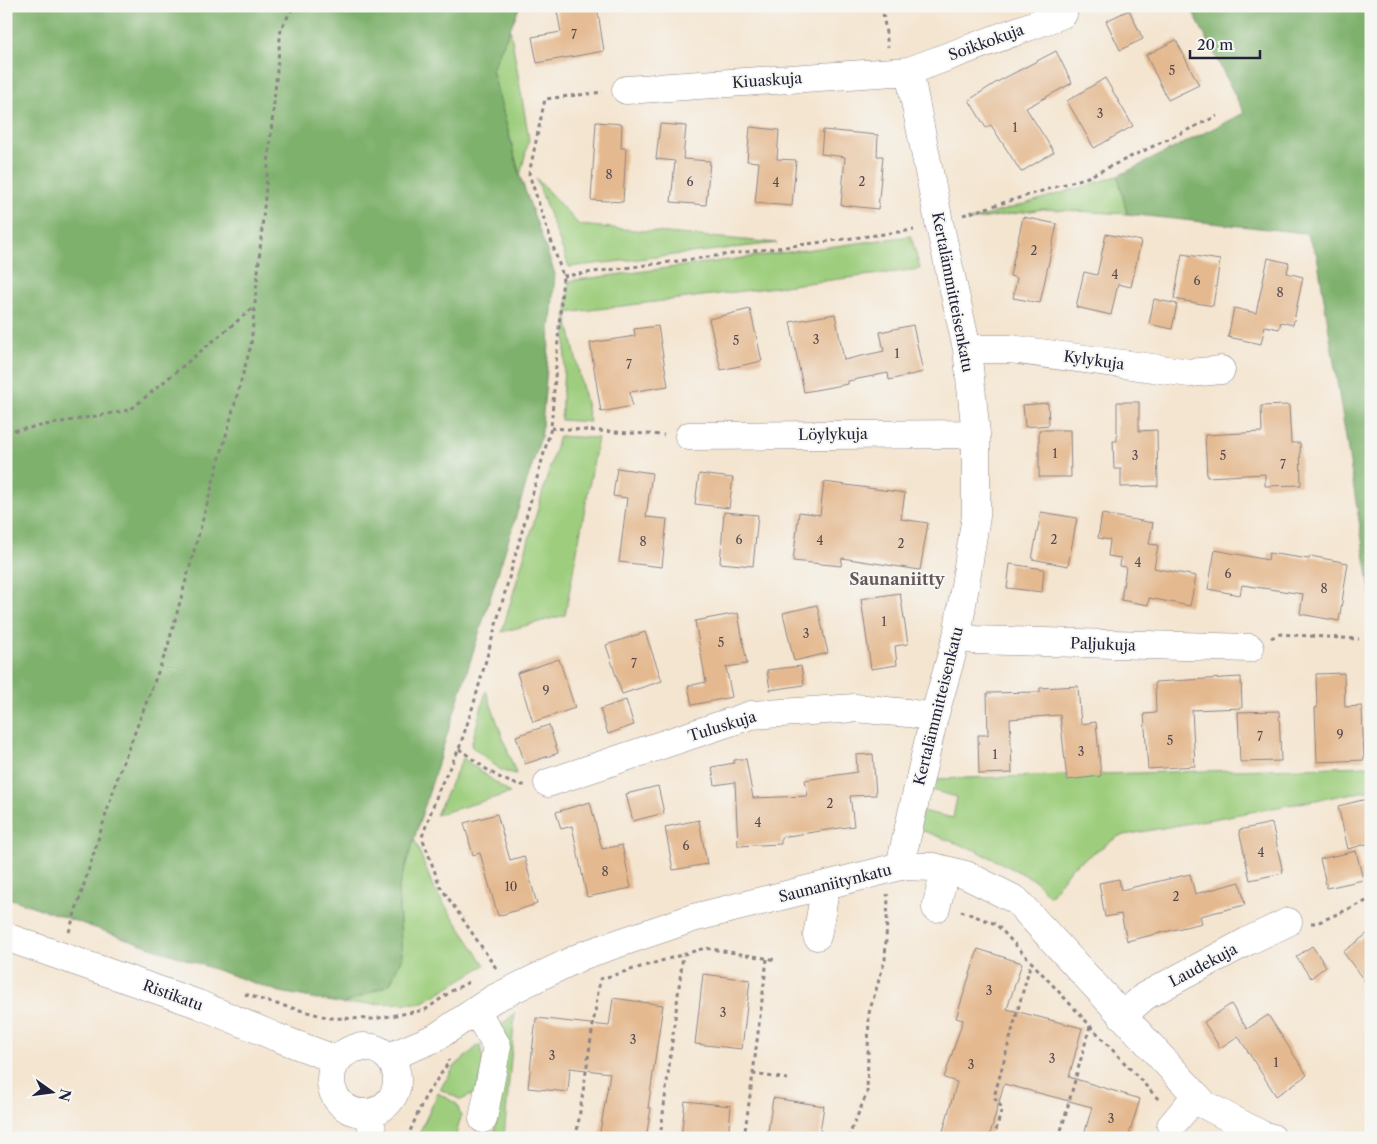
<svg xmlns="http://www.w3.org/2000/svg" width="1377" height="1144" font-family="'Libre Caslon Text',serif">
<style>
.green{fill:#9ece7d;stroke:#60785c}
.forest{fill:#7eb16c;stroke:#506a54}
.building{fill:#e4b990}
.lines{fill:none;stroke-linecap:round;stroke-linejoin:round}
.minor-casing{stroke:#8b8486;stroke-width:29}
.path{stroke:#8b8486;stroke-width:3;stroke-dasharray:4 4;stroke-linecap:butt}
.minor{stroke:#fff;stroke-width:28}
.labels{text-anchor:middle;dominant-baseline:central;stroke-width:4;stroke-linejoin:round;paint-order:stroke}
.number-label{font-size:12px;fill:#524850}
.street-label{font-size:15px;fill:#22223b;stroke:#f6f6f2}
.neighbourhood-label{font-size:16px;font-weight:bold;fill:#665759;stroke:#f6f6f2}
</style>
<rect width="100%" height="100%" fill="#f6f6f2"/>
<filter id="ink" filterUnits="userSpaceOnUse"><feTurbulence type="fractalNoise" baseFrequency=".02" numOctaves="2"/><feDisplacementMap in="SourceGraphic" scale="10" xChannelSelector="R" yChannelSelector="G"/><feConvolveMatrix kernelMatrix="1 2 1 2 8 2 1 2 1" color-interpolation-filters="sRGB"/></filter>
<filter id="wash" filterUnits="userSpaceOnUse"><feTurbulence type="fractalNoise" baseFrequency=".0096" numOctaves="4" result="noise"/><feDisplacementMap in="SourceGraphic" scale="20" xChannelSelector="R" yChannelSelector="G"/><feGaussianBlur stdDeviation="1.12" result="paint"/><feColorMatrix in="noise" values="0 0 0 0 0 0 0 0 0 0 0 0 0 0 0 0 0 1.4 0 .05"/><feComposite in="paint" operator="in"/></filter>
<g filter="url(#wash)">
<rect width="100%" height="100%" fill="#f4e5d0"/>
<path class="green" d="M510 28 529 139 520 176 492 70Z
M1118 176 1127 214 1043 209 968 221Z
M536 178 579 225 777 243 569 267Z
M911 236 920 269 566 313 590 422 561 420 569 281Z
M559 436 598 438 565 615 502 632Z
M486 691 516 774 502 771 471 746Z
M463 758 510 793 436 815Z
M1371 766V790L1119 836 1072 867 1050 896 1033 879 975 850 918 829 922 811 953 818 957 797 931 790 934 779Z
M414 838 434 889 485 965 422 1003 343 1004 390 984 402 957 398 890Z
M515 1013 504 1138H494L505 1041 498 1028Z
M480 1044 484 1065 476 1093 461 1100 440 1089 455 1066Z
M438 1093 457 1104 461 1117 455 1138H417Z"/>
<path class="forest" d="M6 6H520L492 70 520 176 555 274 541 437 398 890 402 957 390 984 343 1004 280 992 6 897Z
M1190 6H1371V596L1317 255 1306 233 1127 214 1118 176 1244 113Z"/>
<g id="blocks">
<path class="building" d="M556 6H597L604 51 537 63 532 37 561 32Z
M1129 10 1143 39 1120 50 1106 21Z
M1176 40 1199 85 1168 100 1146 55Z
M1056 51 1072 83 1026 108 1054 152 1021 172 991 125 986 128 969 100 997 82Z
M1105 78 1133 126 1094 148 1067 101Z
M596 122 622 124 621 148H626L623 202 591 200Z
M660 124 686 126 683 159 710 161 706 205 671 202 675 161 656 159Z
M750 127 779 130 777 159 796 160 792 206 755 203 759 162 747 161Z
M823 130 878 135 877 156H883L878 209 841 205 845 157 821 154Z
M1023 217 1057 224 1040 303 1013 298 1017 278 1010 276Z
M1106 234 1141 241 1131 287 1118 284 1111 315 1076 307 1084 272 1097 275Z
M1182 254 1220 260 1213 306 1174 299Z
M1268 258 1289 263 1287 273 1303 277 1293 325 1281 322 1279 329 1265 326 1261 344 1228 337 1234 308 1256 313Z
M1154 299 1177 304 1172 329 1149 324Z
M750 309 762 361 721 370 709 319Z
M835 314 844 360 884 351 880 332 913 325 923 372 889 380 888 373 848 381V384L804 392 790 322Z
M658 326 668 386 630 392 632 406 601 412 590 343 635 336 634 329Z
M1117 402H1139V431L1157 430 1158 486 1121 487V469H1114L1113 441H1117Z
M1048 403 1049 425 1025 427 1023 405Z
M1289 405 1291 443H1300L1301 485 1265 486V474L1207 477 1205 435 1262 432 1261 406Z
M1039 430H1070L1071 477H1039Z
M617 468 652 473 646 517 667 519 662 567 619 562 627 498 613 496Z
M699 474 733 478 729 508 695 504Z
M824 482 905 493 901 519 928 523 920 570 842 558 841 566 793 561 799 512 820 515Z
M724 512 758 515 753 566 720 563Z
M1041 512 1077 518 1068 566 1032 559Z
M1102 514 1153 523 1149 544 1158 545 1154 568 1196 576 1190 606 1149 598 1148 605 1121 600 1126 567 1120 566 1121 558 1108 556 1110 540 1098 538Z
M1215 550 1268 560 1269 553 1309 559 1310 556 1348 563 1339 621 1300 614 1303 594 1242 585 1240 595 1208 589Z
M1010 564 1044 569 1042 592 1007 588Z
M900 593 908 644 895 646 897 665 871 669 861 599Z
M817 605 828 653 794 661 783 613Z
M738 613 747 664 726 667 732 697 692 705 688 686 706 682 695 621Z
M645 632 662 681 622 694 606 645Z
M559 659 575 708 533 722 517 673Z
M801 666 804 685 770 690 767 670Z
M1344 673 1345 707 1362 706 1364 760 1317 762 1315 708H1317L1316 674Z
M1241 677 1242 708 1192 710 1195 766 1148 769 1144 714 1156 713 1155 682Z
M1078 686 1081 724 1096 722 1101 776 1067 780 1060 715 1010 719 1012 773 979 774 978 735H988L987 693 1040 692V688Z
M626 700 634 725 608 734 600 709Z
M1279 711 1281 761 1240 762 1238 712Z
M549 725 558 753 525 764 516 736Z
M873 754 876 795 850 796 854 826 781 837V844L738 846 735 782 715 785 712 767 734 763V760L746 759 753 798 808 796 805 780 857 772 856 755Z
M658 786 664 813 633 821 626 794Z
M1371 798V843L1348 849 1338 806Z
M590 802 602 849 622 845 631 888 587 897 572 826 561 829 556 812Z
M497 814 510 860 524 856 537 904 498 916 480 853 473 855 464 823Z
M699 820 707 864 673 870 665 827Z
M1272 823 1283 873 1250 880 1239 830Z
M1356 851 1363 880 1327 888 1320 859Z
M1190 874 1195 894 1240 882 1245 905 1200 916 1202 923 1127 941 1121 914 1105 917 1099 883 1119 879 1121 890Z
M1371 931V990L1343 952Z
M1312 946 1326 966 1311 978 1296 957Z
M978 949 1022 963 1007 1009 1082 1028 1069 1077 1140 1099 1128 1138H1083L1092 1107 1004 1084 989 1138H941L957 1082 944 1078 963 1020 956 1018Z
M703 974 750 980 742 1049 695 1044Z
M613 998 663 1005 648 1108H651L646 1138H599L610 1073 570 1068 568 1092 528 1088 536 1018 609 1026Z
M1231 1004 1247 1029 1268 1015 1307 1075 1276 1096 1238 1036 1220 1048 1204 1022Z
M773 1098 824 1106 819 1138H767Z
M685 1101 731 1106 728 1138H681Z"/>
</g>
</g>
<g filter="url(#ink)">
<use href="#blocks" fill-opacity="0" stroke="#8b8486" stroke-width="1"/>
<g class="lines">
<g class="minor-casing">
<path id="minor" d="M626 90 909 71 1063 14
M967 349H1010L1190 373 1221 370
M689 436 976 434
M957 636 975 640 1250 648
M548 783 751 715 855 708 908 713 934 717
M900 866 934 717 957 636 976 516V434L967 349 939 222 909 71
M936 908 945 870
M817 936 826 885
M6 937 198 1004 276 1037 337 1060
M476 1011 497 1046 483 1119
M1122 1016 1145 996 1248 941 1288 922
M331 1080a33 33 0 1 1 66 0a33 33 0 1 1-66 0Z
M389 1057 435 1038 493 999 584 955 693 918 878 872 900 866 934 867 966 875 1016 900 1205 1105 1262 1135 1272 1138
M371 1113 372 1138
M1171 1126 1196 1096"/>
</g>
<path class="path" d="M882 6 888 47
M963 215 1088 177 1217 116
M563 276 914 230
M551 428 664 435
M6 432 130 410 254 307
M1271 638 1280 634 1359 639
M459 749C478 762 502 785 525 785
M961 911 996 924 1160 1101
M1311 923H1317L1371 899
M69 932 118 776 167 649 251 345 281 28 294 6
M496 968 440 886 422 837 440 787 459 749 474 703 551 428 563 276 529 174 545 99 603 92
M245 994 269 1002 330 1018 373 1019 425 1010 453 990 471 981
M753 1074 767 959
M407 1138 425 1097 449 1062 448 1060
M576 1138 600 979 705 948 777 960
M660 1138 683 955
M744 1138 753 1074 788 1079
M848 1138 867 1093 869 1013 885 960 888 898 887 894
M994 1138 1002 1108 994 1097 1031 962
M1059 1138 1090 1026"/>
<use href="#minor" class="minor"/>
</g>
</g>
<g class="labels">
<g class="number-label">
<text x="574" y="34">7</text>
<text x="1172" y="70">5</text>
<text x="1100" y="113">3</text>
<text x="1015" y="127">1</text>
<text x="609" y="174">8</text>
<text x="690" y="181">6</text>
<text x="862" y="181">2</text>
<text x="776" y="182">4</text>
<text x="1034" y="250">2</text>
<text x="1115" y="274">4</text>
<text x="1197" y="280">6</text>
<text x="1280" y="292">8</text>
<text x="816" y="339">3</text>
<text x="736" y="340">5</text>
<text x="897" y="353">1</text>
<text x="629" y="364">7</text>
<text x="1055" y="453">1</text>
<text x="1135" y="455">3</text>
<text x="1223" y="455">5</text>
<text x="1283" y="464">7</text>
<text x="739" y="539">6</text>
<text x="1054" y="539">2</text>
<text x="820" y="540">4</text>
<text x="643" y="541">8</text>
<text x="901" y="543">2</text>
<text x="1138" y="562">4</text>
<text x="1228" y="573">6</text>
<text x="1324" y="588">8</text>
<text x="884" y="621">1</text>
<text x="806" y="633">3</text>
<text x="721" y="642">5</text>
<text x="634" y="663">7</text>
<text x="546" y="690">9</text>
<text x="1340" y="734">9</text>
<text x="1260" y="736">7</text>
<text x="1170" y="740">5</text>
<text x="1081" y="751">3</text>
<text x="995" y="754">1</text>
<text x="830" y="803">2</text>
<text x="758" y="822">4</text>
<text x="686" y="845">6</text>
<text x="1261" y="852">4</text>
<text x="605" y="871">8</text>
<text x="511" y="886">10</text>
<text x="1176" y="896">2</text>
<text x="989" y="990">3</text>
<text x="723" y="1012">3</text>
<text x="633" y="1039">3</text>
<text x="552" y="1055">3</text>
<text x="1052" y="1058">3</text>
<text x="1276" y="1062">1</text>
<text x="971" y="1064">3</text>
<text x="1111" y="1118">3</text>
</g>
<g class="street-label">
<text transform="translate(986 42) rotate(-20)">Soikkokuja</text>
<text transform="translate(767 80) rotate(-4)">Kiuaskuja</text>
<text transform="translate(953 292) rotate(79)">Kertalämmitteisenkatu</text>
<text transform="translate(1094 360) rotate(8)">Kylykuja</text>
<text transform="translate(833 434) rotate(-1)">Löylykuja</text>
<text transform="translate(1103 644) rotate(2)">Paljukuja</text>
<text transform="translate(938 706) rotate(-76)">Kertalämmitteisenkatu</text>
<text transform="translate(722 726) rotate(-17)">Tuluskuja</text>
<text transform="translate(835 883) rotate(-14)">Saunaniitynkatu</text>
<text transform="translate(1203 965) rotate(-28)">Laudekuja</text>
<text transform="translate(173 995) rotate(20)">Ristikatu</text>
</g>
<g class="neighbourhood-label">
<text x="897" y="579">Saunaniitty</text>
</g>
</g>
<rect width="1377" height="1144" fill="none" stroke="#f6f6f2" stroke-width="25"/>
<g transform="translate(52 1092) rotate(104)" stroke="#f6f6f2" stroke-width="4" paint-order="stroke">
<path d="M0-4L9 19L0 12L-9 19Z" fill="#22223b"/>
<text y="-8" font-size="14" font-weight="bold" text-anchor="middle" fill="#22223b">N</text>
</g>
<path d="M1190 50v8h70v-8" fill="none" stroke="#22223b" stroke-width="2.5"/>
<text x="1197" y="50" font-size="15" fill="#22223b" stroke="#f6f6f2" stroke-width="4" paint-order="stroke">20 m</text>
</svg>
